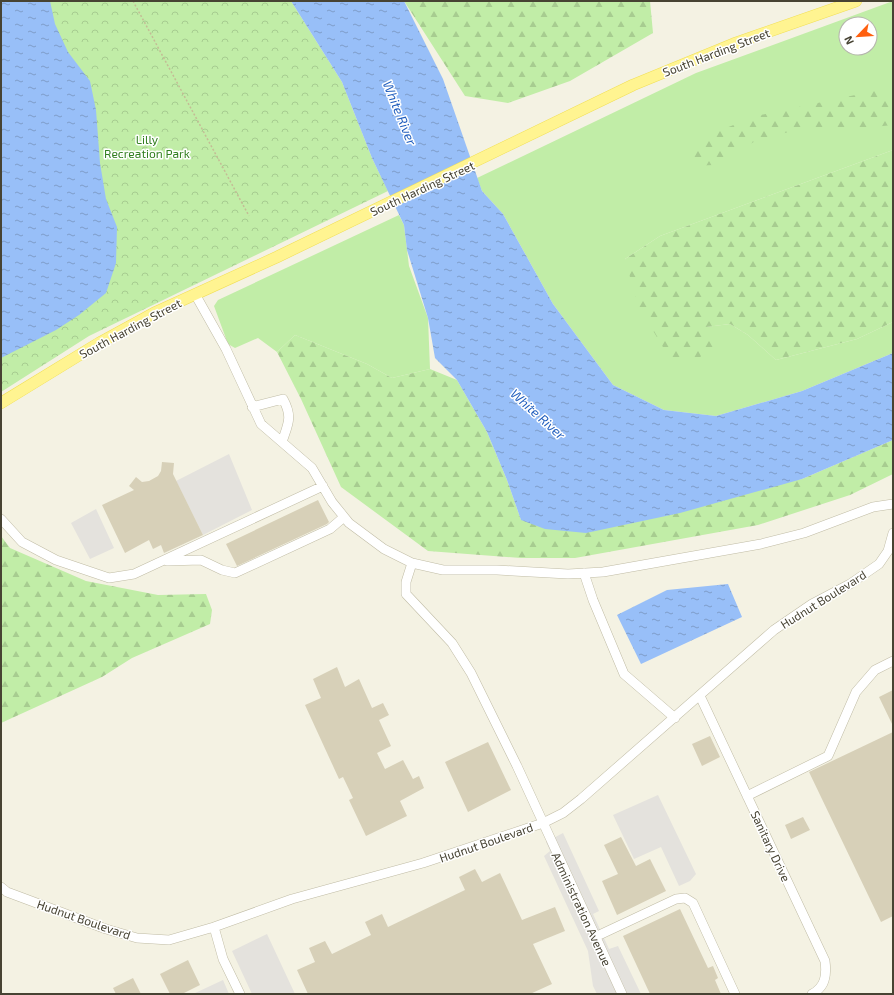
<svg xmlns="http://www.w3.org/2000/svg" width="894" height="995" font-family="'Exo 2',sans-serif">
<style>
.green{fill:#c1eda7;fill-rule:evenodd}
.forest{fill:url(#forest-firs)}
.park{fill:url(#park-crowns)}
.parking{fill:#e4e2dd}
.water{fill:url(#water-ripples)}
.building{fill:#d7d0b8}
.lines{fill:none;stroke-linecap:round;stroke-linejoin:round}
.minor-casing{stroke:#c0bca5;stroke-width:10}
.major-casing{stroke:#f1df54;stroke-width:12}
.path{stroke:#c4bc95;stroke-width:1.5;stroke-dasharray:2 2;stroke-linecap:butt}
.minor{stroke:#fff;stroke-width:9}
.major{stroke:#fff491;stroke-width:11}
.labels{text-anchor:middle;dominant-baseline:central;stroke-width:3;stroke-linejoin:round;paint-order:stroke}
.street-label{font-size:12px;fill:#474333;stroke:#fff}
.park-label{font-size:12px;fill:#327f20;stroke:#fff}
.water-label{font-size:13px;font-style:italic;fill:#205ebe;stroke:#fff}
</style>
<defs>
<pattern id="forest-firs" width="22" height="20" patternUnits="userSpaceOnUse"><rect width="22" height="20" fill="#c1eda7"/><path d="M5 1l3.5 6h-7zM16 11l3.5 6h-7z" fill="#a7cc90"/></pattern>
<pattern id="park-crowns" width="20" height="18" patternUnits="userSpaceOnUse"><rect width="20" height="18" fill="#c1eda7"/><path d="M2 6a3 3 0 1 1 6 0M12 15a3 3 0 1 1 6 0" fill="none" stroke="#a7cc90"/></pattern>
<pattern id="water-ripples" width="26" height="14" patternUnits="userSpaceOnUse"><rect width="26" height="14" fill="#98bff8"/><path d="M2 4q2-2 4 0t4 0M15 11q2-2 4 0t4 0" fill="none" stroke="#7e9dc9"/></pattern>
</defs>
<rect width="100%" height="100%" fill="#f4f2e3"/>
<path class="green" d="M893 1V150L660 236 625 259 705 327 730 324 748 335 776 360 857 339 893 322V353L802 391 716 416 664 410 613 385 553 304 503 214 482 191 477 178 696 73ZM846 24H870V48H846Z
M399 215 404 225 409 266 428 318 430 369 392 378 367 364 295 335 277 352 258 338 235 348 228 344 214 306 218 300Z"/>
<path class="forest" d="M404 1H650L653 33 570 81 508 103 465 96Z
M893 87V125L833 131 802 129 759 139 713 165 693 166 686 154 696 140 756 116Z
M893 150V322L857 339 776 360 748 335 730 324 706 327 715 347 700 357H669L638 306 625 259 660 236Z
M295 335 367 364 392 378 430 369 457 380 487 432 507 480 521 520 802 479 893 440V474L850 495 758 525 575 558H521L428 551 341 487 301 399 277 352Z
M1 536 10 548 86 581 158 595 206 594 212 610 210 624 132 658 102 677 1 723Z"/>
<path class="park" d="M1 1H291L342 82 372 158 388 191 89 336 1 392Z"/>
<path class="parking" d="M229 454 252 510 203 535 176 481Z
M96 509 114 548 90 559 71 523Z
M658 795 696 874 690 881 679 886 661 847 634 859 613 815Z
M563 833 599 911 593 914 609 949 618 946 641 994H597L593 986 588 951 544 856 550 851 546 842Z
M267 934 295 994H252L232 951Z
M223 980 229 994H193Z"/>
<path class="water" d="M1 1H50L55 24 68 52 90 81 96 110 100 163 106 199 117 227 116 263 106 293 79 315 56 330 1 358Z
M291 1H404L443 79 482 191 503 214 553 304 613 385 664 410 716 416 802 391 893 353V440L802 479 680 513 586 533 545 529 521 520 507 480 487 432 457 380 435 358 428 318 407 250 404 225 372 158 342 82Z
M728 584 742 617 641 664 617 615 667 590Z"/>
<path class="building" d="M162 462 174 463 173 474 203 535 164 553 161 545 153 549 149 540 125 553 102 505 134 490 129 486 136 477 142 482 149 481 158 476 161 471Z
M318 500 329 522 327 524 237 566 226 544Z
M337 667 345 687 359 679 372 708 383 703 389 715 379 720 391 746 377 753 385 769 403 760 413 779 419 776 424 788 400 801 407 816 366 836 349 800 353 798 343 777 339 779 305 705 321 698 313 679Z
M893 690V726L879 697Z
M893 732V916L881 922 809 772Z
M710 736 720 757 702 766 692 744Z
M488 742 511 790 468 812 445 762Z
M803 817 810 830 791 839 785 825Z
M621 837 636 866 650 859 666 891 617 915 602 881 618 874 604 845Z
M475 869 482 882 500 873 522 920 555 907 565 931 533 944 552 984 530 994H308L297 970 315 962 309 948 325 941 332 954 371 935 365 922 382 914 388 927 465 890 459 877Z
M680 909 708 968 713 966 718 978 715 980 721 994H650L623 936Z
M188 960 200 985 182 994H170L160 974Z
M133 978 141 994H116L113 988Z"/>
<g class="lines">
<g class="minor-casing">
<path id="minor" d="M195 294 226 349 261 424 312 468 332 502 349 523 384 549 412 563 406 582V594L452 643 471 673 517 766 622 994
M252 407 283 399C293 417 288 424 282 442
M1 519 22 542 56 560 109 578 134 574 323 486
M167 561 201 560 222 570 235 573 330 529 344 517
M412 563 443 570H497L568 574 603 572 761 544 804 533 873 507 893 504
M584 573 593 600 624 674 675 718
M700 696 825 961C827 976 825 987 812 994
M747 796 828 756 856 692 875 670 893 661
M1 887 7 892 106 929 137 938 169 940 214 927 292 899 423 863 543 823 563 813 581 799 774 630 812 604 850 584 879 564 888 551 893 533
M214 927 223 959 240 994
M595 937 676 899 685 898 693 903 735 994"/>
</g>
<g class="major-casing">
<path id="major" d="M1 403 99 343 154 313 277 257 633 85 733 44 856 1"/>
</g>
<path class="path" d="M133 1 249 216"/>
<use href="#minor" class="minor"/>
<use href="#major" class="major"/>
</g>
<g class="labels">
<g class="street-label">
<text transform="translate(716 52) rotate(-21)">South Harding Street</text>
<text transform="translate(422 188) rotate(-25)">South Harding Street</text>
<text transform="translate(130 328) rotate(-28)">South Harding Street</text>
<text transform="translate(823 599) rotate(-32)">Hudnut Boulevard</text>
<text transform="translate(486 842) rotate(-19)">Hudnut Boulevard</text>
<text transform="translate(771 846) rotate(65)">Sanitary Drive</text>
<text transform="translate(582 909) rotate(65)">Administration Avenue</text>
<text transform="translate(84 919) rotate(19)">Hudnut Boulevard</text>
</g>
<g class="park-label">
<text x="147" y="139">Lilly<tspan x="147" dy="14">Recreation Park</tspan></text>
</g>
<g class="water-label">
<text transform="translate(400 113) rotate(68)">White River</text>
<text transform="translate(538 414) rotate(42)">White River</text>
</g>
</g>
<rect width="894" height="995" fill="none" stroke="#474333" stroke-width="4"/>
<g transform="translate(858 36) rotate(245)"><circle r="19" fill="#ffffff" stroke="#b5b4ad"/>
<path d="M0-3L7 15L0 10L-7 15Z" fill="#ff600f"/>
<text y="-6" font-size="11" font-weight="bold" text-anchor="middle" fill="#474333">N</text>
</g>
</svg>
